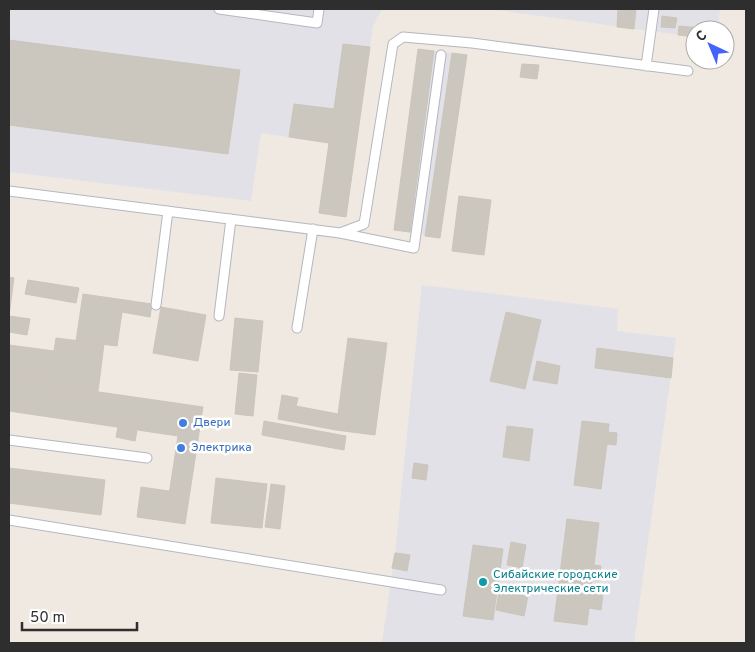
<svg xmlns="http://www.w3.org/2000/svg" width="755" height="652" font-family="Overpass,sans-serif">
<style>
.industrial{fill:#e3e1e8}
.building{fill:#cbc7bf;stroke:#cbc5ba}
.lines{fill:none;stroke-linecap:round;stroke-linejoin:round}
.lane-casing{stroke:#b4b7c1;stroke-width:11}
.lane{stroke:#fff;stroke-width:9}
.shop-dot{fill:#3f7fe0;stroke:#fff;stroke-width:2}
.culture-dot{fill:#0f9aa8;stroke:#fff;stroke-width:2}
.labels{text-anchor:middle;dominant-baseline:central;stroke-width:5;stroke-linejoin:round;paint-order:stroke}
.shop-label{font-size:12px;fill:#366cbe;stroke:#fff;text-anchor:start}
.culture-label{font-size:12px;fill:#0d838f;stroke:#fff;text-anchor:start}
</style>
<rect width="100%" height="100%" fill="#efe9e1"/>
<path class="industrial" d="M9 9H382L373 26 346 217 319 213 329 143 261 133 251 201 9 172Z
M490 9H720L718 30H695V37Z
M418 49 466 55 440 238 394 230Z
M422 285 618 309 617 331 676 338 634 643 382 642 395 553Z"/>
<path class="building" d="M618 9H636L634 29 617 27Z
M662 16 677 18 675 28 661 27Z
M679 26 701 28V30H695V37L678 35Z
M9 40 240 70 228 154 9 125Z
M343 44 370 47 346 217 319 213 329 143 289 137 294 104 334 109Z
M418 49 434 51 410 232 394 230Z
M452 53 467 55 440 238 425 236Z
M522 64 539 65 537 79 520 77Z
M459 196 491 200 484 255 452 251Z
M9 277 14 278 9 316 30 319 27 335 9 332Z
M28 280 79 288 76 303 25 294Z
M83 294 152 304 150 317 122 312 117 346 76 341Z
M161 307 189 312 181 358 153 353Z
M189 312 206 315 198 361 181 358Z
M506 312 541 320 525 389 490 381Z
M235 318 263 321 258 372 230 370Z
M56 338 104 344 98 391 9 379V345L54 351Z
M348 338 387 343 375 435 336 430Z
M597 348 673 358 671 378 595 368Z
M537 361 560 366 557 384 533 380Z
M239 373 257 375 253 416 235 414Z
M9 379 203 407 185 524 165 521 178 436 9 411V415Z
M282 395 298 398 296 406 338 414 336 430 278 419Z
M264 421 346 436 344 450 262 435Z
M582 421 609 424 608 432 617 433 616 445 607 444 601 489 574 485Z
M507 426 533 429 529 461 503 457Z
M118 427 137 431 135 441 116 437Z
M414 463 428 465 426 480 412 478Z
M9 468 105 480 101 515 9 503Z
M216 478 267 484 262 528 211 523Z
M271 484 285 486 280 529 265 527Z
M141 487 169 491 165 521 137 517Z
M567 519 599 523 594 565 601 566 599 581 592 580 591 593 603 594 601 610 589 608 587 625 554 621Z
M511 542 526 545 522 568 507 565Z
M473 545 503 549 493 620 463 616Z
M395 553 410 555 407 571 392 568Z
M499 591 528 596 524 616 496 610Z"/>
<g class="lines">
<g class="lane-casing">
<path id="lane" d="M219 9 317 23 319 9
M646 66 654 9
M9 191 340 233 364 224 393 44 403 37 472 43 688 71
M340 233 414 248 441 55
M156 305 168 211
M219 316 231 219
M297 328 313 229
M9 440 147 458
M9 520 441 590"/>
</g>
<use href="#lane" class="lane"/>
</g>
<g class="shop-dot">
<circle cx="183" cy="423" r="5"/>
<circle cx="181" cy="448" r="5"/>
</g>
<circle class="culture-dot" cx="483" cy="582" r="5"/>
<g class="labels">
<g class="shop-label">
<text x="193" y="423">Двери</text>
<text x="191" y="448">Электрика</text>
</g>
<g class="culture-label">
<text x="493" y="575">Сибайские городские<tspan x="493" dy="14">Электрические сети</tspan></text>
</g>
</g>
<rect width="755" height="652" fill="none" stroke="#2e2e2e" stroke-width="20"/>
<g transform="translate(710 45) rotate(316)"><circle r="24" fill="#ffffff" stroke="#ababab"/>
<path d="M0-4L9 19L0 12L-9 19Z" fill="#4264fb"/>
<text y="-8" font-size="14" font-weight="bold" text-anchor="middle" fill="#2e2e2e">С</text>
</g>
<path d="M22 622v8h115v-8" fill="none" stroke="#2e2e2e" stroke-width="2.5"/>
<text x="30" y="622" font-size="15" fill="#2e2e2e" stroke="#ffffff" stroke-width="4" paint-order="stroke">50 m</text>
</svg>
